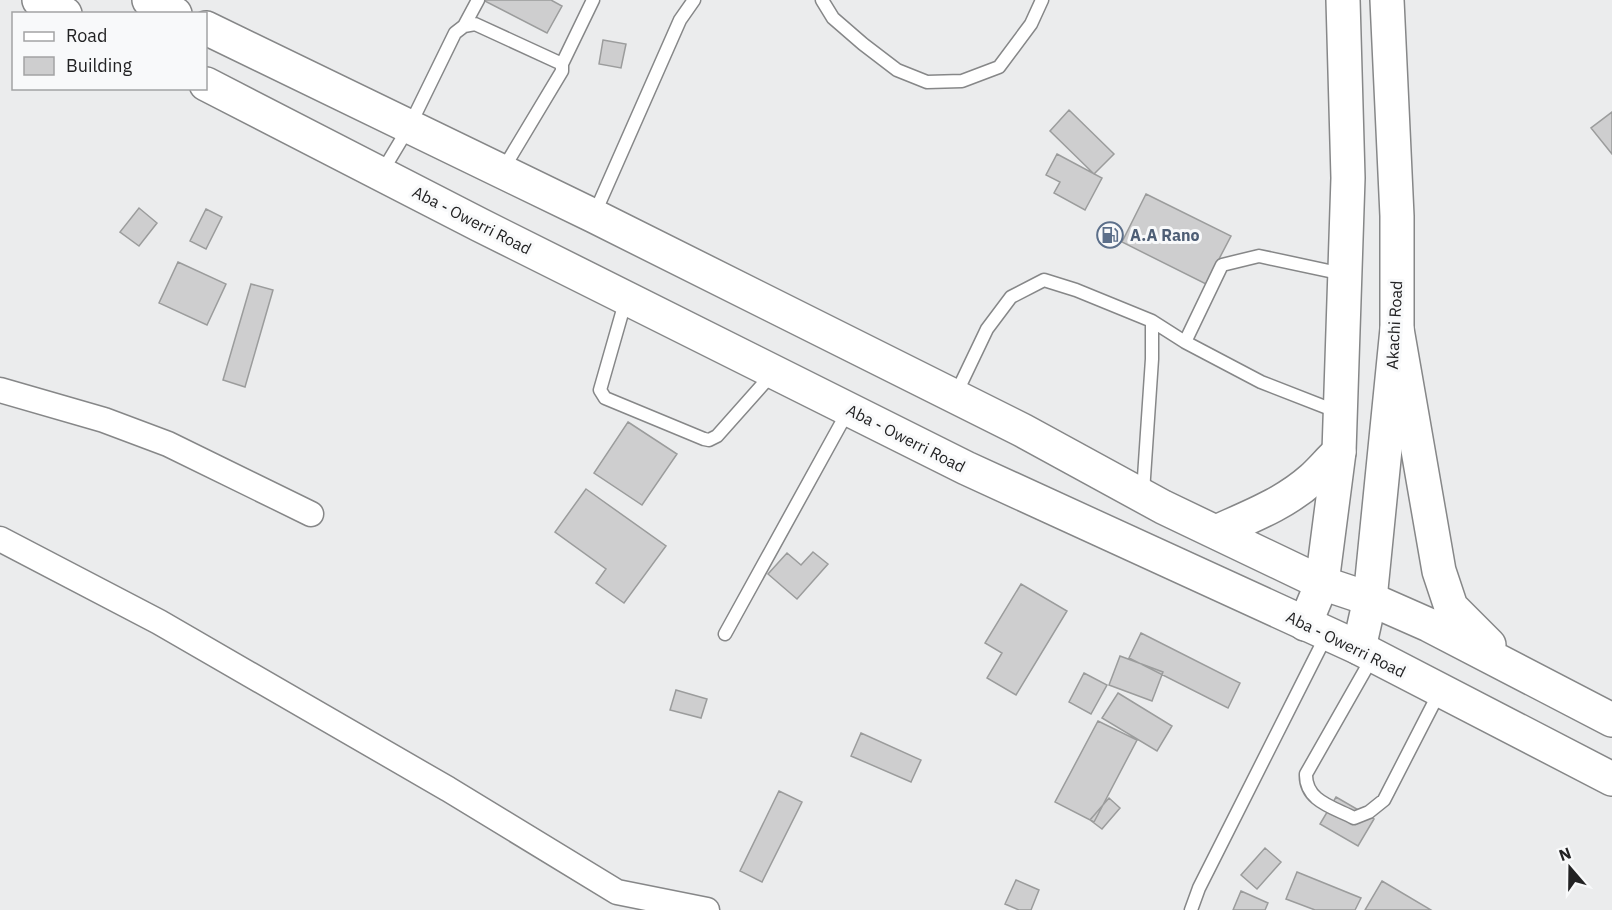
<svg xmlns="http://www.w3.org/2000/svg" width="1612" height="910" font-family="'IBM Plex Sans',sans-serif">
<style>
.building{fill:#cececf;stroke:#9b9c9c;stroke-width:1.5}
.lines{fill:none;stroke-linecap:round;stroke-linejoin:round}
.lane-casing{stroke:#868788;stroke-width:15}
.street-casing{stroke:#868788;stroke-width:27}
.secondary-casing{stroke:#868788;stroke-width:36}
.highway-casing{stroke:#868788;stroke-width:36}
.lane{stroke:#fff;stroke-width:12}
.street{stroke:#fff;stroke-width:24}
.secondary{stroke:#fff;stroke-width:33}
.highway{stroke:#fff;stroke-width:33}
.labels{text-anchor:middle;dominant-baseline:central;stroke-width:6;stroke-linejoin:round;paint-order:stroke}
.street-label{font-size:16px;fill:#222223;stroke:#f8f9fa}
.service-label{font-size:16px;font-weight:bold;fill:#4e5e75;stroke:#f8f9fa;text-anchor:start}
</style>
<rect width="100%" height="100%" fill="#ebeced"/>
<path class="building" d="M483 0H551L562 6 547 33Z
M603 40 626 44 621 68 599 64Z
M1069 110 1114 154 1094 174 1050 131Z
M1612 112V154L1591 128Z
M1057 154 1102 178 1085 210 1054 193 1060 182 1046 175Z
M1146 194 1231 236 1206 284 1122 242Z
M139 208 157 223 139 246 120 232Z
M206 209 222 217 206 249 190 241Z
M178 262 226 284 207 325 159 303Z
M251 284 273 290 245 387 223 380Z
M628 422 677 454 642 505 594 473Z
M586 489 666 546 624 603 596 583 606 569 555 532Z
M813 552 828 564 797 599 768 574 787 553 801 565Z
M1021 584 1067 611 1016 695 987 678 1002 653 985 643Z
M1141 633 1240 683 1228 708 1129 658Z
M1120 656 1163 672 1152 701 1109 685Z
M1084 673 1107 685 1091 714 1069 702Z
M676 690 707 699 701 718 670 710Z
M1118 693 1172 726 1157 751 1102 718Z
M1098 721 1137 740 1094 822 1055 802Z
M861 733 921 760 911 782 851 756Z
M779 791 802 802 762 882 740 871Z
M1336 797 1374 819 1358 846 1320 824Z
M1109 798 1120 808 1102 829 1090 820Z
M1265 848 1281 862 1257 889 1241 875Z
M1297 872 1361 898 1355 910H1315L1286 899Z
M1016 880 1039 890 1031 910H1019L1005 904Z
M1382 881 1431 910H1365Z
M1241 891 1268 903 1265 910H1233Z"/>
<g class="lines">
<g class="lane-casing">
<path id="lane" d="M822 0 833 18 863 44 897 70 927 82 962 81 999 67 1031 24 1042 0
M464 26 478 0
M562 64 593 0
M382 172 409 127 455 33 464 26 475 24 562 64V71L502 171
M594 215 680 20 694 0
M626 299 600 390 605 398 704 439 709 440 717 436 773 373
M1152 321 1185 342
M955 396 987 329 1011 297 1044 280 1076 290 1152 321V359L1143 492
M1338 412 1261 382 1185 342 1222 265 1259 256 1343 274
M725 634 848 411
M1372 658 1306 774C1305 801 1333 807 1354 818L1369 812 1384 800 1440 691
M1191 910 1199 888 1327 634"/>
</g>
<g class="street-casing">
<path id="street" d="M0 390 104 420 168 444 311 514
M0 539 159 622 448 789 617 892 707 910"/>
</g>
<g class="secondary-casing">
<path id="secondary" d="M1305 624 1322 583 1339 452 1348 178 1343 0
M1359 648 1370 599 1397 329V216L1387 0"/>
</g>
<g class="highway-casing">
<path id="highway" d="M39 0 65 14
M149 0 175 14
M206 28 594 216 1022 430 1163 507 1322 583 1370 599 1429 625 1612 720
M206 84 480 225 966 468 1359 648 1612 779
M1397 329 1439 571 1451 607 1489 645
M1216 532C1249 517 1284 504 1312 479 1321 471 1329 461 1339 452"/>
</g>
<use href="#lane" class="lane"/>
<use href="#street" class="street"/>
<use href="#secondary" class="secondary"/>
<use href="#highway" class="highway"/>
</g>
<defs>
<g id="fuel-ring" transform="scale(1.35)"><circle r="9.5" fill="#f8f9fa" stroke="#5c6f8a" stroke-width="1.5"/><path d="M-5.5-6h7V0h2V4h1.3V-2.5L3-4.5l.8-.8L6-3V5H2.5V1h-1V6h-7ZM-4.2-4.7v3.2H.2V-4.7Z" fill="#5c6f8a"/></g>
</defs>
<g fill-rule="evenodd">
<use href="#fuel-ring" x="1110" y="235"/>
</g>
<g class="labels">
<g class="street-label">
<text transform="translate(472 220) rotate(27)">Aba - Owerri Road</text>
<text transform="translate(1394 325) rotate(-87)">Akachi Road</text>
<text transform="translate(906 438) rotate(27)">Aba - Owerri Road</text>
<text transform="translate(1346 644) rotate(26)">Aba - Owerri Road</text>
</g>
<g class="service-label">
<text x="1130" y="235">A.A Rano</text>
</g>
</g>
<rect x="12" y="12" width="195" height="78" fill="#f8f9fa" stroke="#a2a3a4" stroke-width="1.5"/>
<rect x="24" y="32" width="30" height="9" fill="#ffffff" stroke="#a2a3a4" stroke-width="1.5"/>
<text x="66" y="42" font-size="18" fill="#222223">Road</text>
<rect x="24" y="57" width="30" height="18" fill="#cececf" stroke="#a2a3a4" stroke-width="1.5"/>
<text x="66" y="72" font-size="18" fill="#222223">Building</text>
<g transform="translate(1570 868) rotate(340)" stroke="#f8f9fa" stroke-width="4.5" paint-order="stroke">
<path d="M0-4.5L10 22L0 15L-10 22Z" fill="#222223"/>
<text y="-9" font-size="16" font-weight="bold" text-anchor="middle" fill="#222223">N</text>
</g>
</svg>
